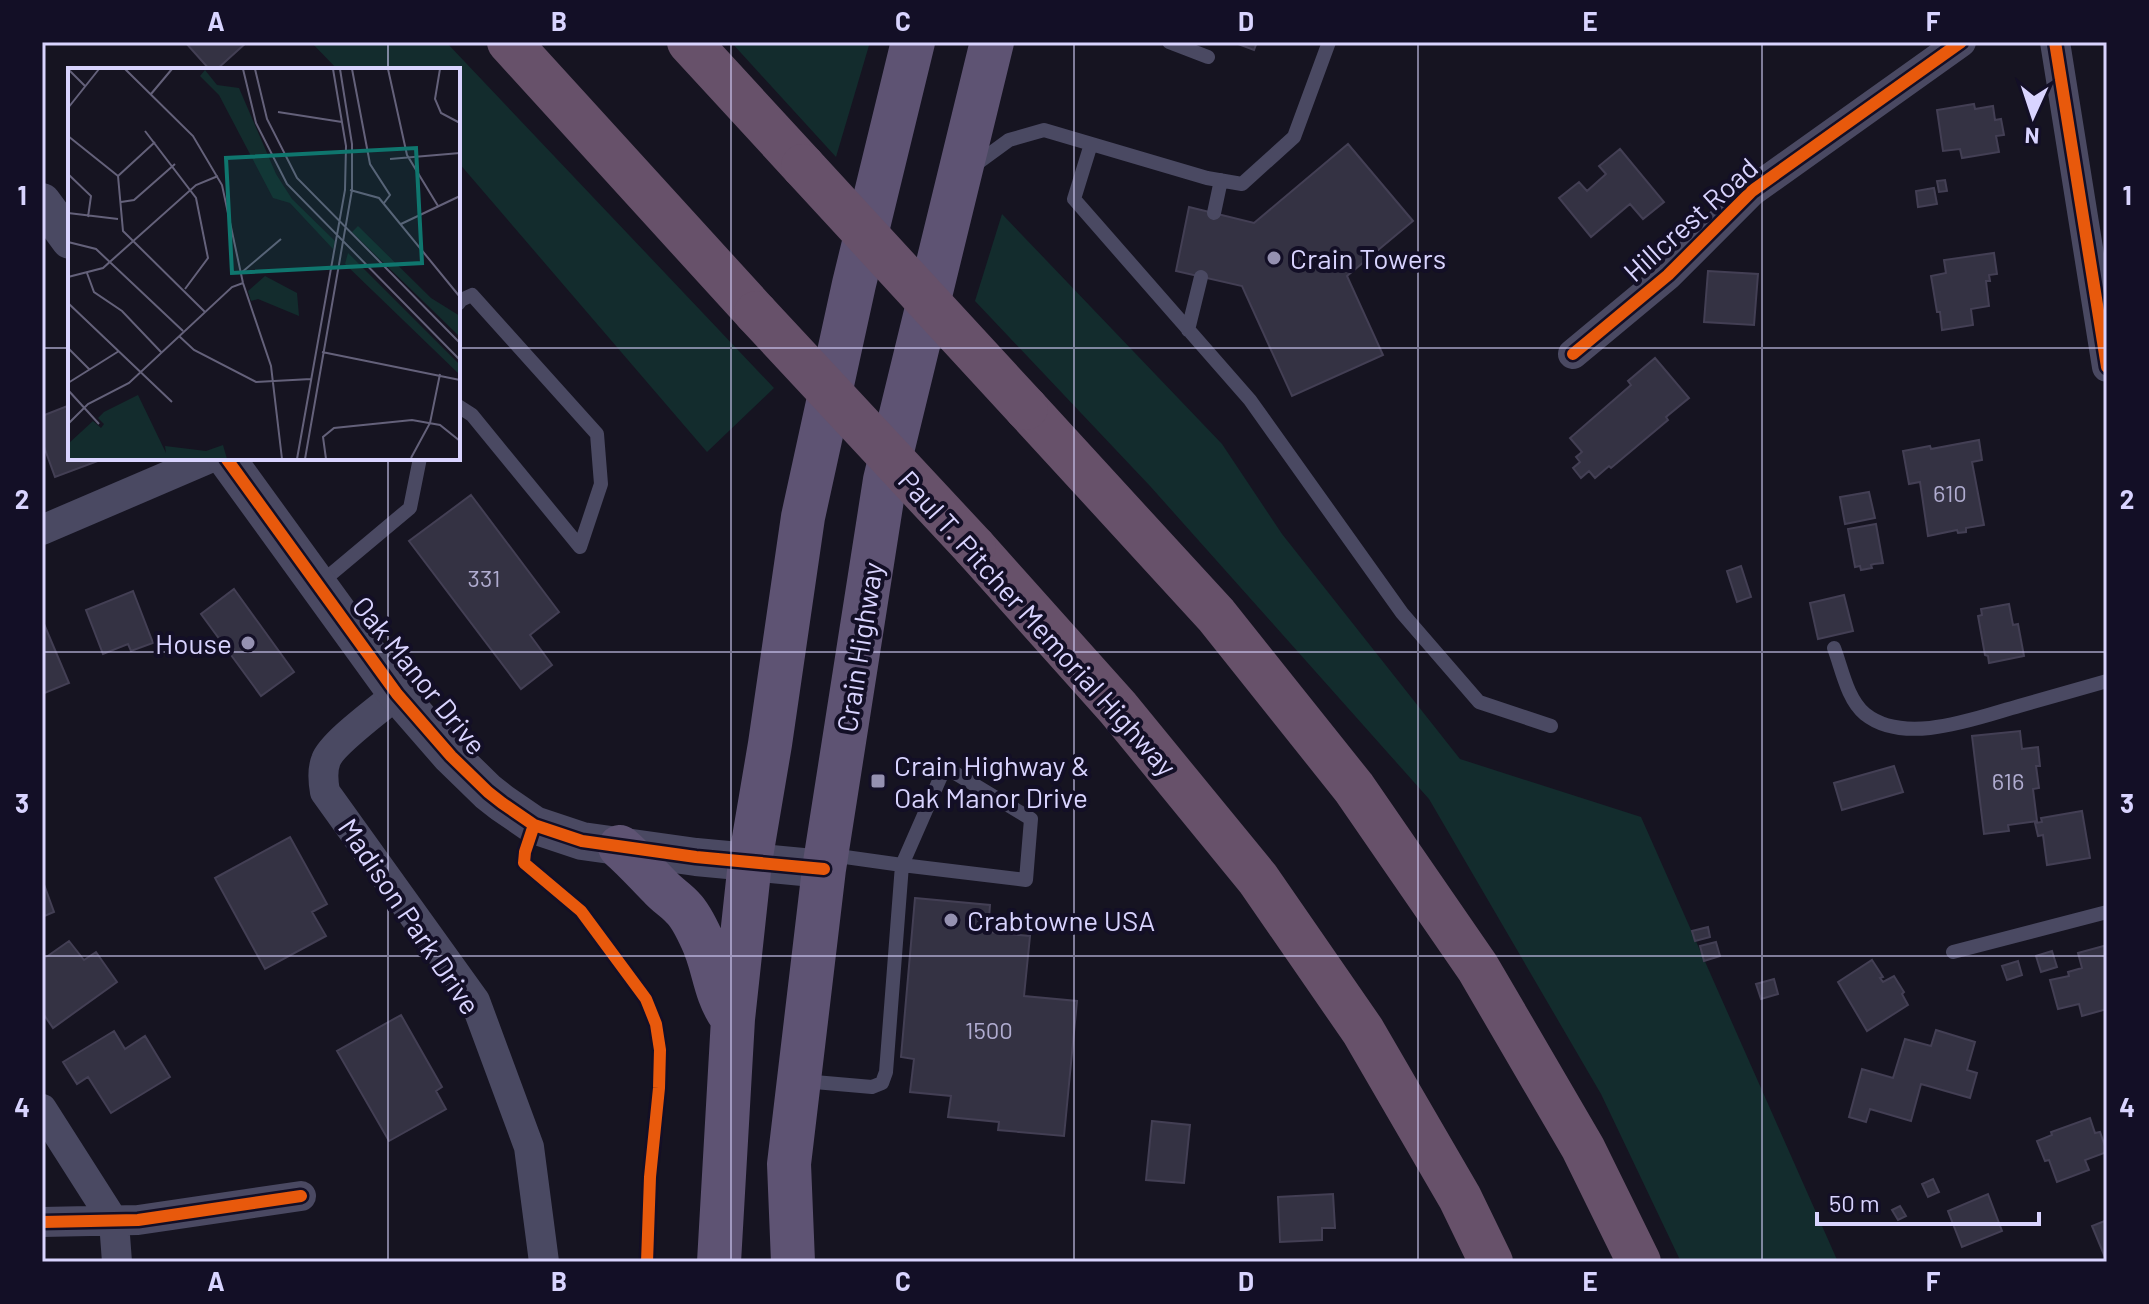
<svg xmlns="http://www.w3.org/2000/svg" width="2149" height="1304" font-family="Barlow,sans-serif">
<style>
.green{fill:#132c2d}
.building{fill:#343243;stroke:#433f54;stroke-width:2}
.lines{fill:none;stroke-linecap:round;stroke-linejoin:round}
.service{stroke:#4a4962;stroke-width:14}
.minor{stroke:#4a4962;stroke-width:30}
.tertiary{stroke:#4a4962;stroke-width:38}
.primary{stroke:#5e5373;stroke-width:44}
.motorway{stroke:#67516a;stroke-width:44}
.motorway-bridge{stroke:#67516a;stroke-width:44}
.cycleway-casing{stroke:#130f26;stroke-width:17}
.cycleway{stroke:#e8590c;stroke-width:12}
.grid{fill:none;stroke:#d9d4ff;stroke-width:2;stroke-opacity:0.55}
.poi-dot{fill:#9591b1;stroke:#130f26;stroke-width:3}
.labels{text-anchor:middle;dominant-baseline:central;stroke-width:8;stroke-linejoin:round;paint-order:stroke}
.number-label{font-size:24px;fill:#b0acd0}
.street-label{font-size:28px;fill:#d9d4ff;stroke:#130f26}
.poi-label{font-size:28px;fill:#d9d4ff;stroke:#130f26;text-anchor:start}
.inset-road{fill:none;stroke:#64617a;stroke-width:2}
.view{fill:#0f766e;fill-opacity:0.15;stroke:#0f766e;stroke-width:4}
.inset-edge{fill:none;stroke:#d9d4ff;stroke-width:4}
.neatline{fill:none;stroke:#d9d4ff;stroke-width:3}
.grid-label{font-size:26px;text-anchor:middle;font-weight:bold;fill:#d9d4ff}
</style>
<rect width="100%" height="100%" fill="#161421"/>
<path class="green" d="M311 42H446L774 388 707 452 458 162V70H338Z
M731 42H870L836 157Z
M1002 214 1222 444 1282 534 1460 759 1641 817 1838 1262H1681L1601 1094 1429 799 1150 486 975 301Z"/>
<path class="building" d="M185 42H247L216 70H210Z
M1233 42H1257L1254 50Z
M1974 104 1975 109 1993 106 1995 120 2001 119 2004 135 1996 136 1999 152 1962 158 1960 149 1943 151 1937 110Z
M1348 144 1413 221 1347 276 1383 355 1292 396 1242 286 1176 271 1189 207 1254 223Z
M1620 149 1664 202 1643 219 1630 204 1591 237 1559 198 1579 182 1587 191 1606 174 1599 166Z
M1945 180 1947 191 1939 192 1937 181Z
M1934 188 1937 204 1918 207 1916 191Z
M1994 253 1997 274 1989 275 1990 281H1986L1989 306 1971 309 1973 325 1942 330 1940 312H1937L1931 276 1946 273 1944 260Z
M1708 271 1758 274 1754 325 1704 322Z
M1655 358 1689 398 1666 417 1668 420 1611 468 1609 466 1595 478 1589 471 1581 478 1573 468 1580 462 1576 457 1582 452 1570 438 1631 385 1628 381Z
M70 405V458H97L98 461 55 477 42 441V416Z
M1979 440 1982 460 1972 462 1984 525 1966 528V532L1958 533 1957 530 1928 536 1920 482 1909 484 1903 451 1930 446 1931 449Z
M1869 492 1875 518 1845 524 1840 497Z
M471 495 559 612 530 635 552 665 521 689 409 541Z
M1876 524 1883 563 1874 564 1871 565 1872 568 1861 570 1860 566 1855 567 1848 529Z
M1741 566 1751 597 1737 602 1727 571Z
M234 589 294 672 261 696 201 614Z
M133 591 153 643 131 651 128 644 103 654 86 610Z
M1844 595 1853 631 1818 639 1810 603Z
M2009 604 2013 625 2018 624 2024 656 1989 663 1988 656 1985 655 1978 616 1982 615 1981 609Z
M44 624 69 683 42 694V625Z
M2020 731 2022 749 2038 747 2040 766H2036L2039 788 2033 789 2037 821 2008 825 2009 831 1984 834 1972 736Z
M1894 766 1903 792 1842 810 1834 783Z
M2082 811 2090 858 2047 865 2043 835 2038 836 2035 823 2042 822 2041 818Z
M290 837 327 904 312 912 326 936 265 969 215 878Z
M42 879 54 912 42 917Z
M915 898 990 905 988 932 1030 936 1024 996 1077 1001 1064 1136 998 1130 999 1122 948 1117 951 1096 910 1092 914 1059 901 1057Z
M1708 927 1710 937 1695 941 1692 931Z
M69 941 84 960 96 952 117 982 53 1028 42 1012V960Z
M1716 942 1720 956 1704 961 1700 946Z
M2107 945V1009L2082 1016 2079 1004 2058 1009 2050 980 2069 976 2068 972 2082 968 2078 953Z
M2052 951 2057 967 2041 972 2036 956Z
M1872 960 1883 977 1880 978 1883 982 1894 976 1904 992 1902 994 1908 1005 1867 1031 1838 982Z
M2018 961 2022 975 2007 980 2002 966Z
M1774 979 1778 994 1761 999 1756 984Z
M401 1015 442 1087 436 1091 446 1109 389 1141 337 1051Z
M1936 1030 1975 1042 1967 1070 1977 1073 1970 1098 1921 1084 1911 1121 1870 1109 1866 1122 1849 1117 1862 1069 1893 1078 1905 1039 1931 1046Z
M114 1031 125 1049 145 1036 170 1077 111 1113 88 1077 77 1084 63 1062Z
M2090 1118 2095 1133 2100 1132 2107 1152 2085 1160 2089 1170 2057 1182 2049 1160 2045 1161 2037 1141 2052 1135 2051 1132Z
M1152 1121 1190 1125 1184 1183 1146 1180Z
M1933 1179 1939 1192 1928 1197 1922 1184Z
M1333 1194 1335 1228H1322V1240L1280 1242 1278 1197Z
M1988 1194 2002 1231 1962 1247 1948 1211Z
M1900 1206 1906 1216 1898 1220 1892 1210Z
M2107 1220V1262L2092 1226Z"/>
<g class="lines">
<path class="service" d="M1169 42 1208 57
M1091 144 1074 199 1250 400 1402 613 1479 702 1551 726
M972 167 1009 140 1044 130 1207 178 1242 184 1294 137 1329 42
M1214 213 1221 180
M458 304 461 300 472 295 597 434 601 484 580 547 472 415 458 406
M1188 330 1201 277
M318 585 410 508 420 458
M1834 648C1842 669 1847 699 1865 714 1905 746 1976 718 2019 706 2048 698 2078 689 2107 681
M945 767 1031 819 1026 880 902 865Z
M1953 952 2107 912
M803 1081 872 1087 882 1083 886 1072 902 865 831 855"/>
<path class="minor" d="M2055 42 2107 367
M1573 354 1668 275 1752 191 1961 42
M42 530 210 458
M397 694C381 708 332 743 326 760 322 770 323 781 325 792L475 1001 529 1147 544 1262
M42 1109 114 1222 117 1262
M42 1222 138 1220 301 1196"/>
<path class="tertiary" d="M42 202 70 240
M226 458 397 694 451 756 488 792 502 803 534 825 582 841 696 857 824 869"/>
<path class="primary" d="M620 847C635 860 647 874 660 887 667 895 676 900 683 908 691 916 697 929 702 940 714 965 714 992 730 1015
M719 1262 733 1019 750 862 770 744 803 517 854 284 913 42
M793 1262 789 1164 824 869 885 480 992 42"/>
<path class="motorway" d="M509 42 756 313
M689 42 803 166
M1026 408 1216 615 1354 788 1478 968 1583 1148 1639 1262
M974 547 1118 708 1258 879 1363 1031 1460 1198 1491 1262"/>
<path class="motorway-bridge" d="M803 166 1026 408
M756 313 974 547"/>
<g class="cycleway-casing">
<path id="cycleway" d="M2055 42 2107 367
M1573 354 1668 275 1752 191 1961 42
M226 458 397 694 451 756 488 792 502 803 534 825 582 841 696 857 824 869
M534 825 525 852 524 863 581 911 646 999 656 1024 660 1050 659 1088 650 1177 647 1262
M42 1222 138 1220 301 1196"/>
</g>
<use href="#cycleway" class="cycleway"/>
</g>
<path class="grid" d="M388 42V70M731 42V1262M1074 42V1262M1418 42V1262M1762 42V1262M42 348H70M458 348H2107M388 458V1262M42 652H2107M42 956H2107"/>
<g class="poi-dot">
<circle cx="1274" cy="258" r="8"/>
<circle cx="248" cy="643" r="8"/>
<rect x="870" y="773" width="16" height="16" rx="4"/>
<circle cx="951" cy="920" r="8"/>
</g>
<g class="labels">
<g class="number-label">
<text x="1950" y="492">610</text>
<text x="484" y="577">331</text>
<text x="2008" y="780">616</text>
<text x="989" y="1029">1500</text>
</g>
<g class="street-label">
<text transform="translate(1690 219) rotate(-42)">Hillcrest Road</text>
<text transform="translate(1038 623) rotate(48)">Paul T. Pitcher Memorial Highway</text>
<text transform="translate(859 647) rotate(-81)">Crain Highway</text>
<text transform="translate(420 675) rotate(51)">Oak Manor Drive</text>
<text transform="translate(410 916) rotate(56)">Madison Park Drive</text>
</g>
<g class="poi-label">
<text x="1290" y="258">Crain Towers</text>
<text x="232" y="643" text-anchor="end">House</text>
<text x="894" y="765">Crain Highway &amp;<tspan x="894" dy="32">Oak Manor Drive</tspan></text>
<text x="967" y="920">Crabtowne USA</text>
</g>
</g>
<g transform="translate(68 68)">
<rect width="392" height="392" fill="#161421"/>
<path d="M137 2 149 17 171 20 208 106 224 131 267 173 265 181 222 135 205 130 151 27 132 8ZM290 158 363 230 392 248V269L284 164ZM280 185 392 297V307L277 196ZM197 208 229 225 231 248 190 231 183 233 180 223ZM70 327 98 385 97 378 138 383 155 377 159 391H0V376L25 353 33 360 36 356 30 350 36 344Z" fill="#132c2d"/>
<path class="inset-road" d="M0 1 17 18M57 1 125 68 154 117 175 215 203 298 214 391M175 1 188 55 219 116 392 292M187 1 199 51 229 110 392 275M284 1 302 96 322 127 316 135M320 1 339 87 370 138M372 1 367 31 373 45 392 55M83 26 104 1M0 40 31 1M210 44 274 54M77 63 128 130 140 190 117 221M0 68 50 108 55 163 137 244M322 91 392 85M0 106 23 128 20 149M50 108 87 74M282 122 311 130 392 229M53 134 66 132 107 96M0 145 50 151M333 156 392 128M0 174 28 181 115 263M19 205 26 224 54 243 93 284M173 205 213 171M0 209 35 200 128 117 150 108M0 235 104 334M111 268 126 282 188 314 243 311M0 280 22 302M254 284 392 312M0 315 51 283M0 322 31 356M0 356 20 336 61 315 164 219 175 215M343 390 362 355 372 306M229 391 277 122 278 78 265 1M237 391 284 122V76L272 1M258 391 255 369 266 360 344 352 372 357 392 373"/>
<path class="view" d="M348 80 354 195 164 205 158 90Z"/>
<rect width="392" height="392" class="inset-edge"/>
</g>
<rect width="2149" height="1304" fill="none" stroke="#130f26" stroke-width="88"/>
<g transform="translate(2033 116) rotate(183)" stroke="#130f26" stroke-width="6" paint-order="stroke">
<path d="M0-6L14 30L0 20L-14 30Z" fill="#d9d4ff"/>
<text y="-12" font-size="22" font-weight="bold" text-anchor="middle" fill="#d9d4ff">N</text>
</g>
<path d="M1817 1212v12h222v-12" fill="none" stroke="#d9d4ff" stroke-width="4"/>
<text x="1829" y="1212" font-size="24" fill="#d9d4ff" stroke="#130f26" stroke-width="6" paint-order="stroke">50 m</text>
<rect x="44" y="44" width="2061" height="1216" class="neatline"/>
<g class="grid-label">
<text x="216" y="31">A</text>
<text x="559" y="31">B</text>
<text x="903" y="31">C</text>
<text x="1246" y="31">D</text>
<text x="1590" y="31">E</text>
<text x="1933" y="31">F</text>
<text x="22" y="205">1</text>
<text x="2127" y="205">1</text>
<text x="22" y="509">2</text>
<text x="2127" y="509">2</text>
<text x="22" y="813">3</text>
<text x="2127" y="813">3</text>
<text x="22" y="1117">4</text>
<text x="2127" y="1117">4</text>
<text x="216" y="1291">A</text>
<text x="559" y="1291">B</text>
<text x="903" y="1291">C</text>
<text x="1246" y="1291">D</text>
<text x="1590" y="1291">E</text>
<text x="1933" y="1291">F</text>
</g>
</svg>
